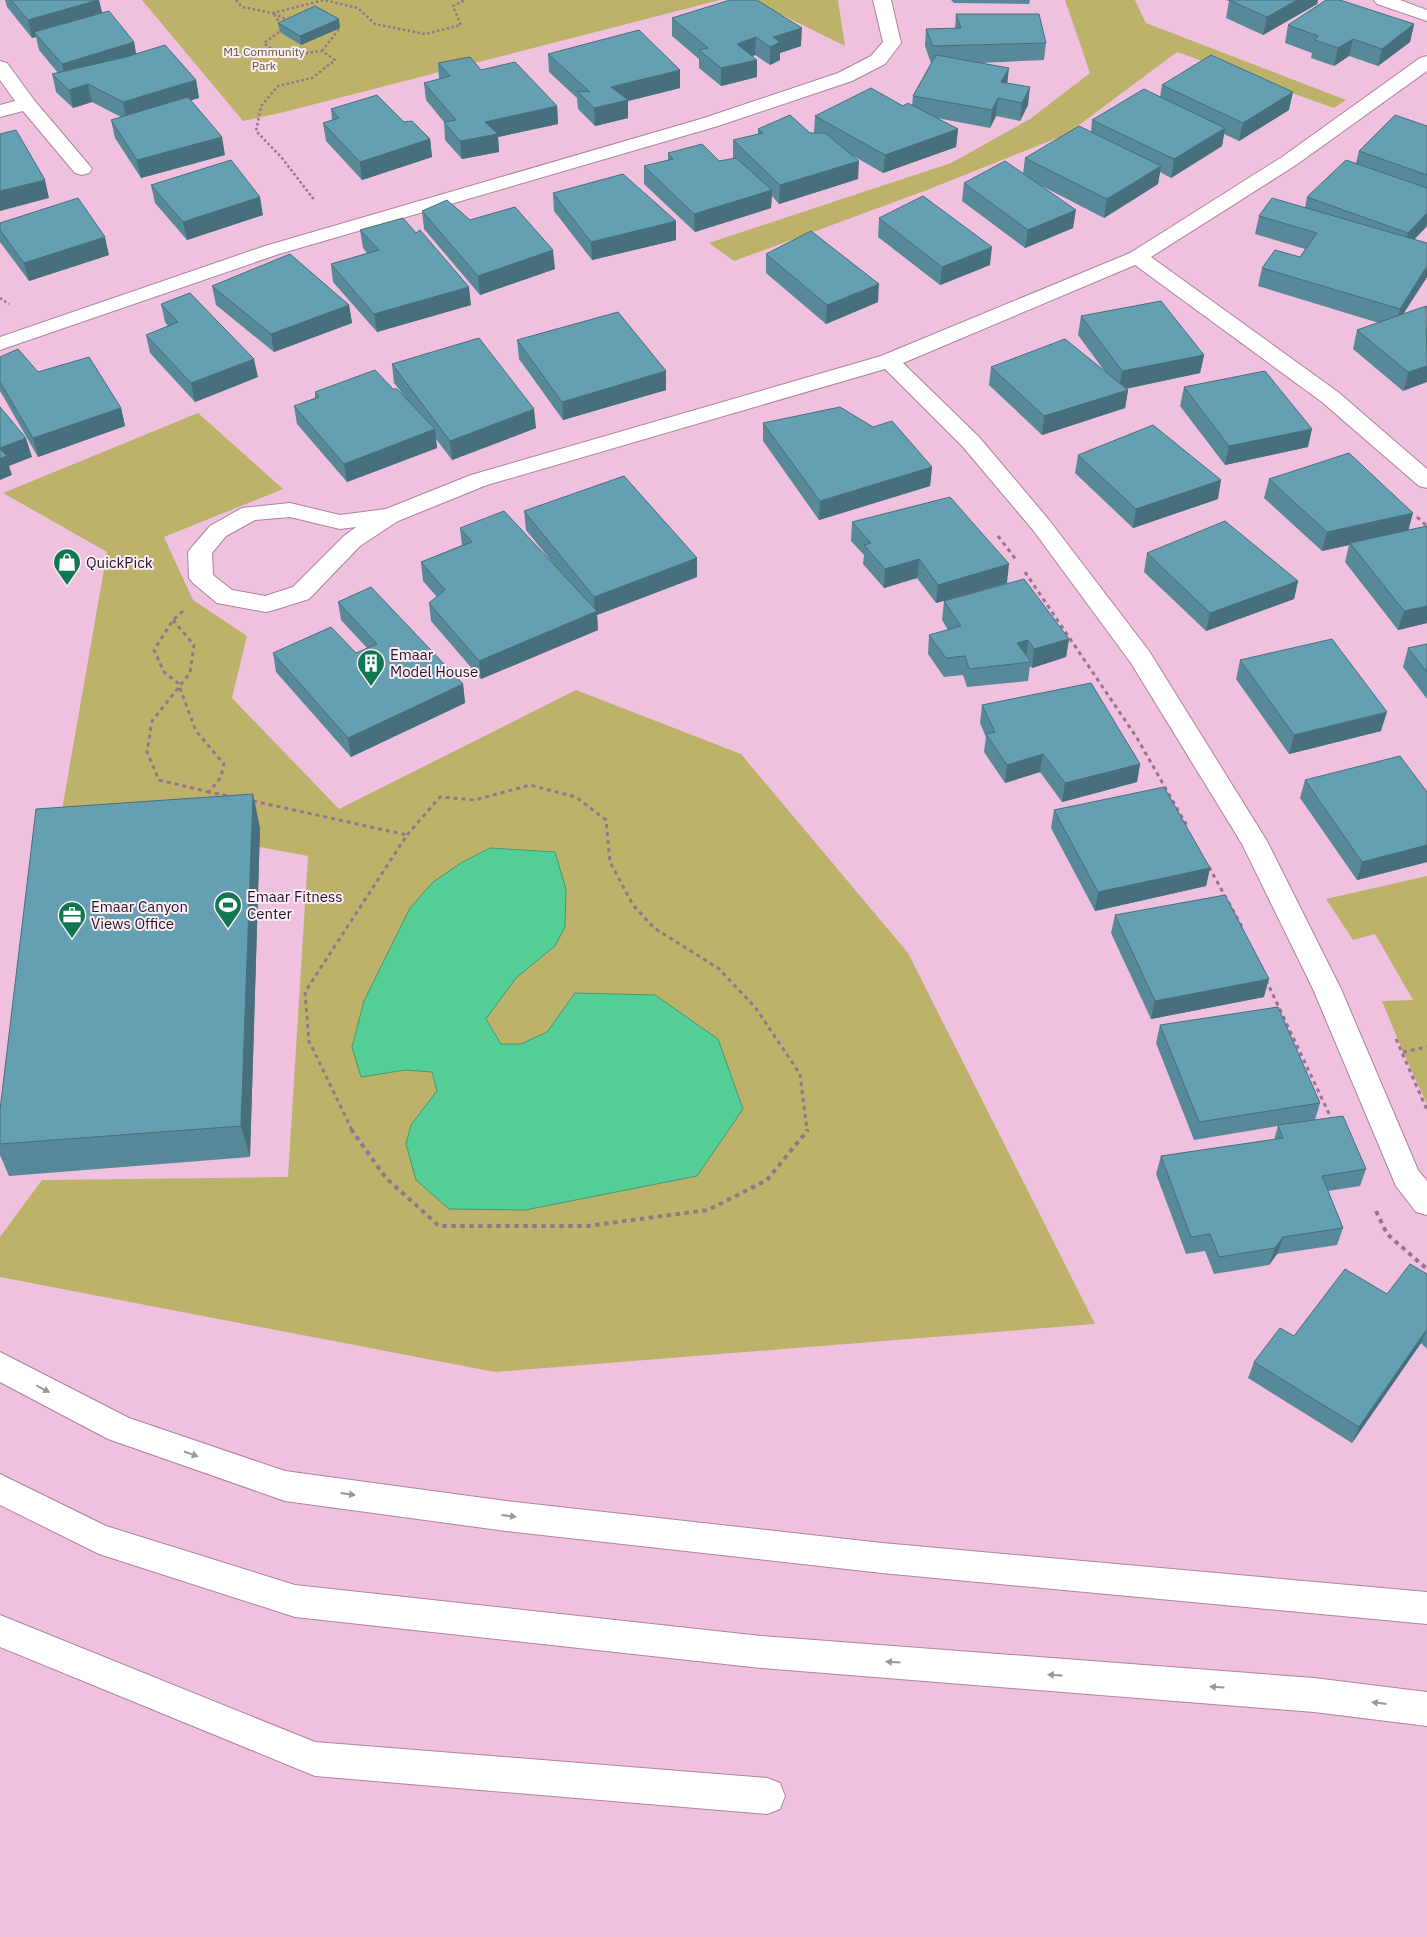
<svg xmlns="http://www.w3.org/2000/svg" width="1427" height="1937" font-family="'IBM Plex Sans',sans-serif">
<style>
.green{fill:#bdb269}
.water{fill:#54ce96;stroke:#469773}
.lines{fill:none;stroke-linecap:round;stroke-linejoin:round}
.minor-casing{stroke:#ae829e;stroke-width:2}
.path-far2{stroke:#96758a;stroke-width:2.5;stroke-dasharray:2.5 2.5;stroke-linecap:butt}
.path-far1{stroke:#96758a;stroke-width:3;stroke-dasharray:4 4;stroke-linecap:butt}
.path{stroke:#96758a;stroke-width:4;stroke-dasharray:4.5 4.5;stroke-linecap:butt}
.minor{fill:#fff;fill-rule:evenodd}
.wall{fill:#578999}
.shaded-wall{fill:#476f7d}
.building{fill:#659fb2;stroke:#476f7d}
.oneway{fill:#9d969b}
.labels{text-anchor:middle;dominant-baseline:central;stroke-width:4;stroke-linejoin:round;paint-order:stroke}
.far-park-label{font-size:12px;fill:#5f5829;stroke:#fcedf6}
.poi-label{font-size:15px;fill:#261621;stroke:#fcedf6;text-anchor:start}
</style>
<rect width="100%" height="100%" fill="#f0c1df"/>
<path class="green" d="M142 0H720L284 112 243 121Z
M752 0H838L845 46Z
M1065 0H1135L1146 23 1346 100 1334 108 1177 52 1067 134 927 190 734 261 709 243 951 163 1030 119 1090 73Z
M198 413 283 489 164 537 193 600 247 636 232 698 339 809 576 690 741 754 908 953 1095 1324 495 1372 0 1277V1237L42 1180 288 1177 308 856 62 810 107 552 3 493Z
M1427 876V1104L1403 1052 1382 1001 1413 1000 1375 934 1353 940 1326 899Z"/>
<path class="water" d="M490 848 555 852 566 889 565 927 555 946 516 978 486 1019 501 1044H521L547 1032 575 993 655 995 718 1039 743 1109 697 1176 525 1210 449 1209 416 1180 406 1144 411 1125 437 1091 432 1072 405 1070 361 1077 352 1047 364 1001 410 908 433 882 461 863Z"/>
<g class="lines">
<g class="minor-casing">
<path id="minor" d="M873 0H891L901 43 885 64 852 81 718 126 279 254 0 350V337L265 246 704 118 838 73 871 56 883 42Z
M1374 0H1400L1427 10V21L1377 4Z
M1427 56V71L1296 165 1151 257 1338 392 1427 469V488L1419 486 1322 402 1135 265 903 363 979 437 1049 520 1149 651 1267 841 1341 989 1418 1170 1427 1181V1215L1416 1212 1396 1186 1313 989 1242 844 1131 663 1033 530 963 447 885 369 487 485 398 521 360 546 309 599 274 610 266 612 217 603 193 583 189 578 188 552 192 547 210 526 242 508 290 503 340 515 386 509 471 475 881 356 1130 253 1282 157 1420 58ZM290 517 340 529 356 527 344 536 293 587 265 596 232 590 213 575 212 553 226 536 255 520Z
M0 61 7 63 34 100 89 165 92 169 89 173 82 175 75 173 23 111 0 117V105L15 101 0 80Z
M0 1352 129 1418 285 1471 506 1501 882 1543 1427 1592V1624L882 1573 506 1531 285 1501 108 1439 0 1382Z
M0 1474 106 1526 295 1585 761 1636 1314 1678 1427 1692V1726L1314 1712 761 1668 295 1617 99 1554 0 1505Z
M0 1615 315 1742 767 1778 780 1783 785 1796 780 1809 767 1814 315 1776 0 1647Z"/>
</g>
<path class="path-far2" d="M236 0 242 7 273 13 324 0 358 8 375 24 425 34 461 25 453 6 465 0
M281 25 273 13 289 21
M283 29 264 43 280 56 322 51 335 60 312 78 278 86 261 106 256 131 282 158 315 201
M322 51 340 28 336 26
M0 298 9 304"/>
<path class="path-far1" d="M1417 517 1427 526
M998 536 1017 561
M1025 572 1137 738 1187 826
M183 611 173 620 154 650 164 672 178 683 196 731 224 764 221 777 209 792 229 796
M173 620 194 645 190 673 152 721 147 752 159 780 209 792
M253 801 407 835
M407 835 440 797 475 800 530 785 576 797 606 820 610 862 633 905 654 928 718 968 755 1007 800 1074 807 1130
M1209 867 1242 927
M1266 980 1332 1120
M1396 1039 1427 1110
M1403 1052 1427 1047
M352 1130 309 1041 305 992 407 835"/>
<path class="path" d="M351 1129 386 1178 439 1226H587L708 1210 767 1180 807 1131V1129
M1376 1211 1387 1234 1427 1269"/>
<use href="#minor" class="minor"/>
</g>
<path class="wall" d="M5 0H99L102 13 134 42 136 53 196 80 199 98 191 100 225 155 141 178 115 138 111 120 121 117 92 102 73 108 56 92 52 74 58 73 39 50 36 37 32 38 7 7Z
M951 0H1030L1029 4 954 3Z
M1226 0H1318L1317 4 1263 35 1226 18 1229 1Z
M956 14 1046 43 1044 60 980 63 1007 83 1028 105 1020 121 996 116 990 128 937 118 958 129 956 147 883 173 850 154 858 179 779 204 772 196 771 208 695 232 644 184V166L668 160V153L719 161 733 159V140L758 134V129L814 133 815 116 912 105 913 96 931 63 925 46 926 29 955 28Z
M672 18 801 46 780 53V60L770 65 755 55 752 56 757 77 721 86 699 68V59L672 36Z
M278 23 340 28 301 45 280 32Z
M1414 24 1410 42 1378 66 1349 56 1334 66 1311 58 1312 53 1285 43 1288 25Z
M548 54 680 88 628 101V118L595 126 578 109 577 98 549 72Z
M438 63 481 70 557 106 558 124 498 137 499 152 462 159 445 140 444 122 426 100 424 83 439 79Z
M1162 85 1289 110 1239 141 1224 134 1222 146 1171 178 1160 172 1158 184 1104 218 1038 184 1073 228 1025 248 962 201 964 183 1023 174 1025 158 1091 132 1092 120 1160 97Z
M331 109 404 122 430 139 432 157 362 180 326 141 323 123 332 120Z
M1427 126V226L1414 240 1427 277 1403 314 1427 306 1403 391 1353 349 1357 330 1379 323 1258 286 1262 268 1300 257 1305 249 1255 234 1259 216 1305 208 1307 197 1356 163 1359 151Z
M151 185 263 215 187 240 155 203Z
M553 193 676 240 592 260 554 211Z
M422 211 470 220 555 269 480 295 424 229Z
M879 218 990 265 940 285 878 237Z
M0 223 109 255 29 281 0 242Z
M360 230 471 305 377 332 333 282 331 264 367 253 363 248Z
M766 254 878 302 826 324 766 273Z
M212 286 349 305 352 323 274 352 216 305Z
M161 304 258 377 195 402 150 353 146 335 168 326 165 322Z
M1081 316 1204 355 1200 373 1126 389 1128 390 1125 408 1042 435 989 385 991 367 1106 373 1078 335Z
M517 340 666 371V390L563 420 519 359Z
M0 357 121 408 125 426 38 457 0 391Z
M392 364 536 428 452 460 436 439 437 448 347 482 297 424 294 406 315 398V392L393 389 405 397 394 383Z
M1184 387 1308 447 1225 465 1180 406Z
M763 423 932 467 930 486 819 520 763 441Z
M1078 455 1218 499 1133 528 1075 473Z
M1269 479 1408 530 1427 526V623L1398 630 1345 562 1349 545 1322 551 1264 498Z
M524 511 697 558V577L597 615 598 630 481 679 431 621 429 603 437 597 423 581 421 562 462 545 460 528 555 566 526 530Z
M852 522 1007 583 936 603 917 578 884 588 863 564 864 555 851 541Z
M1147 553 1298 581 1294 599 1206 631 1144 572Z
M944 601 1069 639 1066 657 1032 668 1030 666 1028 681 967 687 963 675 944 677 928 654 929 635 948 630 942 620Z
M338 602 463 684 465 703 351 757 276 672 273 653H356L367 648 341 620Z
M1427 644V699L1403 667 1408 648Z
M1240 660 1381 731 1289 754 1236 679Z
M982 705 1140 764 1137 782 1062 802 1040 772 1005 783 984 752 986 737 980 723Z
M1305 780 1427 792V862L1357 880 1300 798Z
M1054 810 1210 868 1206 886 1095 911 1051 828Z
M260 828 250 1157 9 1176 0 1155V1110Z
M1115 915 1264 997 1151 1019 1111 933Z
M1160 1025 1320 1103 1315 1120 1366 1169 1360 1186 1328 1191 1343 1228 1337 1245 1277 1254 1269 1265 1214 1274 1205 1251 1186 1254 1156 1174 1161 1156 1274 1140 1278 1126 1194 1140 1156 1043Z
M1427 1274V1349L1421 1343 1352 1443 1248 1378 1254 1362Z"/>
<path class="shaded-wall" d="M99 0 103 17 34 32 36 37 32 38 28 20Z
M1297 0H1318L1317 4 1263 35 1267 17Z
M339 19 340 28 301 45 300 36Z
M1414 24 1410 42 1378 66 1382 49Z
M802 28 801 46 780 53V60L770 65V47L773 37Z
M756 37 755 55 737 62V44Z
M1353 39 1349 56 1334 66 1338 48Z
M134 42 137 60 66 81 62 64Z
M757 60V77L721 86V68Z
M1009 68 1007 86 999 100 1001 82Z
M680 70V88L628 101V118L595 126 594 108 611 87Z
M196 80 199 98 126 120 123 102Z
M88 84 92 102 73 108 69 90Z
M1030 87 1028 105 1020 121 1022 103Z
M1293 92 1289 110 1239 141 1243 123Z
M998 98 996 116 990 128 992 110Z
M557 106 558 124 498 137 499 152 462 159 460 141 485 122Z
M1225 128 1222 146 1171 178 1174 159Z
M958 129 956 147 883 173 885 155Z
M222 137 225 155 141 178 137 160Z
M430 139 432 157 362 180 360 162Z
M859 161 858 179 779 204 780 185Z
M1161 166 1158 184 1104 218 1107 199Z
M45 180 49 198 0 211V191Z
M772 190 771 208 695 232 694 214Z
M260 197 263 215 187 240 183 222Z
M1076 210 1073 228 1025 248 1028 230Z
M1427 213V226L1403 251 1408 233Z
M676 221V240L592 260 591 242Z
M105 237 109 255 29 281 24 263Z
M992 247 990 265 940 285 942 267Z
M553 250 555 269 480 295 478 276Z
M1427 266V277L1395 327 1400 309Z
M879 284 878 302 826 324 827 305Z
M469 287 471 305 377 332 374 314Z
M349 305 352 323 274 352 271 334Z
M1204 355 1200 373 1119 390 1122 371Z
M254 359 258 377 195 402 191 383Z
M1427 366V382L1403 391 1408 372Z
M666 371V390L563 420 562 402Z
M1128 390 1125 408 1042 435 1044 416Z
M121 408 125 426 38 457 33 438Z
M534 409 536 428 452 460 450 441Z
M435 429 437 448 347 482 344 464Z
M1312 429 1308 447 1225 465 1229 446Z
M26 438 32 457 9 466 12 475 0 480V448Z
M932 467 930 486 819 520 820 501Z
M1221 480 1218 499 1133 528 1136 509Z
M1413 513 1408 532 1350 543 1349 545 1322 551 1327 532Z
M697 558V577L597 615 598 630 481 679 479 661 595 612 594 597Z
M919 559 917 578 884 588 885 569Z
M1009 564 1007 583 936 603 938 585Z
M1298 581 1294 599 1206 631 1210 613Z
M1427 606V623L1398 630 1404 611Z
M1069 639 1066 657 1032 668 1034 649Z
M1028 640 1026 659 1017 643Z
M463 684 465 703 351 757 348 738Z
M1387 712 1381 731 1289 754 1294 735Z
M1043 754 1040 772 1005 783 1007 765Z
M1140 764 1137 782 1062 802 1065 783Z
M253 794 260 828 250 1157 241 1126Z
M1427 845V862L1357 880 1362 862Z
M1210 868 1206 886 1095 911 1098 892Z
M1269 979 1264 997 1151 1019 1155 1001Z
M1283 1237 1277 1254 1269 1265 1275 1248Z
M1427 1329 1421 1343 1352 1443 1359 1427Z"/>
<path class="building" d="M11 0H98L28 20Z
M730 0H757L802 28 773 37 780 42 770 47 756 37 737 44 757 60 721 68 699 50 708 48 672 18Z
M1229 0H1297L1267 17Z
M1326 0H1340L1414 24 1382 49 1353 39 1338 48 1315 40 1318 36 1288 25Z
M315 6 339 19 300 36 278 23Z
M109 11 134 42 62 64 34 32Z
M956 14H1039L1046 43 933 46 926 29 961 28Z
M639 30 680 70 611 87 628 100 594 108 577 91 590 92 548 54Z
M165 45 196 80 123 102 88 84 69 90 52 74 126 57Z
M936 55 1009 68 1001 82 1030 87 1022 103 998 98 992 110 913 96Z
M1211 55 1293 92 1243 123 1162 85Z
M470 57 481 70 515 62 557 106 485 122 498 134 460 141 444 122 456 120 424 83 450 76 438 63Z
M871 88 903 106 908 103 958 129 885 155 815 116Z
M1144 89 1225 128 1174 159 1092 120Z
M377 95 404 122 412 121 430 139 360 162 323 123 339 118 331 109Z
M188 97 222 137 137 160 111 120Z
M790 115 810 133H825L859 161 780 185 733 140 763 133 758 129Z
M1395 115 1427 126V175L1359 151Z
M1079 126 1161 166 1107 199 1025 158Z
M16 130 45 180 0 191V134Z
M702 144 719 161 736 158 772 190 694 214 644 166 673 159 668 153Z
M231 160 260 197 183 222 151 185Z
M1346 160 1427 188V213L1408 233 1307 197Z
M1005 161 1076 210 1028 230 964 183Z
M623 174 676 221 591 242 553 193Z
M923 196 992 247 942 267 879 218Z
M78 198 105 237 24 263 0 230V223Z
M1272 198 1427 243V266L1400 309 1262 268 1275 250 1300 257 1317 233 1259 216Z
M447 200 470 220 515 207 553 250 478 276 422 211Z
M403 218 416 233 420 230 469 287 374 314 331 264 379 250 360 230Z
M811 231 879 284 827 305 766 254Z
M290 254 349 305 271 334 212 286Z
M190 293 254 359 191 383 146 335 178 322 161 304Z
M1161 301 1204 355 1122 371 1081 316Z
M1426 306 1427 366 1408 372 1357 330Z
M618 312 666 371 562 402 517 340Z
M479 338 534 409 450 441 392 364Z
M1065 339 1128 390 1044 416 991 367Z
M18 349 38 372 89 357 121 408 33 438 0 382V357Z
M375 370 393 389H397L435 429 344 464 294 406 319 397 315 392Z
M1265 371 1312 429 1229 446 1184 387Z
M0 407 26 438 0 448Z
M840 407 873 427 892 421 932 467 820 501 763 423Z
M1153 425 1221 480 1136 509 1078 455Z
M0 449 7 456 0 459Z
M1349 453 1413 513 1327 532 1269 479Z
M624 476 697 558 594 597 524 511Z
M950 497 1009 564 938 585 919 559 885 569 864 545 871 543 852 522Z
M504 511 597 611 479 661 429 603 445 590 421 562 472 542 460 528Z
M1225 521 1298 581 1210 613 1147 553Z
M1427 526V606L1404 611 1350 543Z
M1024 579 1069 639 1034 649 1028 640 1017 643 1031 662 969 669 965 656 946 658 929 635 961 626 944 601Z
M371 587 463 684 348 738 273 653 331 627 356 653 377 644 338 602Z
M1332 639 1387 712 1294 735 1240 660Z
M1427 644V672L1408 648Z
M1091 683 1140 764 1065 783 1043 754 1007 765 986 734 995 732 982 705Z
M1400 756 1427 792V845L1362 862 1305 780Z
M1164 787 1210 868 1098 892 1054 810Z
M253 794 241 1126 0 1144V1110L36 809Z
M1225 895 1269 979 1155 1001 1115 915Z
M1278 1007 1320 1103 1199 1122 1160 1025Z
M1343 1116 1366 1169 1322 1176 1343 1228 1283 1237 1275 1248 1219 1257 1210 1234 1191 1237 1161 1156 1283 1138 1278 1125Z
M1410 1264 1427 1274V1329L1359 1427 1254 1362 1280 1328 1294 1336 1345 1269 1387 1294Z"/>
<defs><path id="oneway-solid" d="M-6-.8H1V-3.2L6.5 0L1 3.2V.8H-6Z" transform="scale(1.25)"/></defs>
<g class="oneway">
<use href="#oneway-solid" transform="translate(43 1389) rotate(28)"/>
<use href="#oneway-solid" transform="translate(191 1454) rotate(19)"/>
<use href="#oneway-solid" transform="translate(348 1494) rotate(8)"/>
<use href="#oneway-solid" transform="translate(509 1516) rotate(7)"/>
<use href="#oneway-solid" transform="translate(893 1662) rotate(-176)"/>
<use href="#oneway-solid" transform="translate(1055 1675) rotate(-176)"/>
<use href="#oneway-solid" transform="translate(1217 1687) rotate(-176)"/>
<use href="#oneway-solid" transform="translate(1379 1703) rotate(-173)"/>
</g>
<defs>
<g id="shop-pin" transform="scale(1.4375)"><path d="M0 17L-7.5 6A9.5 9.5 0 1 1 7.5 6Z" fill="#107750" stroke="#fcedf6"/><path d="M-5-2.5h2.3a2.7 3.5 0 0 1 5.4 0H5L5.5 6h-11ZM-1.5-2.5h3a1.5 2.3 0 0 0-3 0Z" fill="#fff"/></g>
<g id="building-pin" transform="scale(1.4375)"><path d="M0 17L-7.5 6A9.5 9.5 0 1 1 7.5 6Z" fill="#107750" stroke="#fcedf6"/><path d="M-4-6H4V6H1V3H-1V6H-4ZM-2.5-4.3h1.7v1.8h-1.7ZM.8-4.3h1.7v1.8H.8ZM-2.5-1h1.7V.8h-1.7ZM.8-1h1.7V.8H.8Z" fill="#fff"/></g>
<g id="stadium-pin" transform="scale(1.4375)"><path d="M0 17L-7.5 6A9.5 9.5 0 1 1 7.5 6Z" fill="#107750" stroke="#fcedf6"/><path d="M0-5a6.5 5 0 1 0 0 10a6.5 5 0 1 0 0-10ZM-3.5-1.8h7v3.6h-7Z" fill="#fff"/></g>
<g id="office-pin" transform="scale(1.4375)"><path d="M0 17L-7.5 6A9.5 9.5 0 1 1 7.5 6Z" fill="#107750" stroke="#fcedf6"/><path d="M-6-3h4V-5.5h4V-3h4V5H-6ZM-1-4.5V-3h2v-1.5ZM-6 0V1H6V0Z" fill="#fff"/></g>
</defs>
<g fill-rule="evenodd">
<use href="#shop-pin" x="67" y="562"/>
<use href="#building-pin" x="371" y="663"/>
<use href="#stadium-pin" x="228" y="905"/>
<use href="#office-pin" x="72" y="915"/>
</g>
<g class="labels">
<g class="far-park-label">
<text x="264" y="51">M1 Community<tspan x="264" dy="14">Park</tspan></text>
</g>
<g class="poi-label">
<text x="86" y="562">QuickPick</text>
<text x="390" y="654">Emaar<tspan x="390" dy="17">Model House</tspan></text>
<text x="247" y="896">Emaar Fitness<tspan x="247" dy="17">Center</tspan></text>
<text x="91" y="906">Emaar Canyon<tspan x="91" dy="17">Views Office</tspan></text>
</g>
</g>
</svg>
